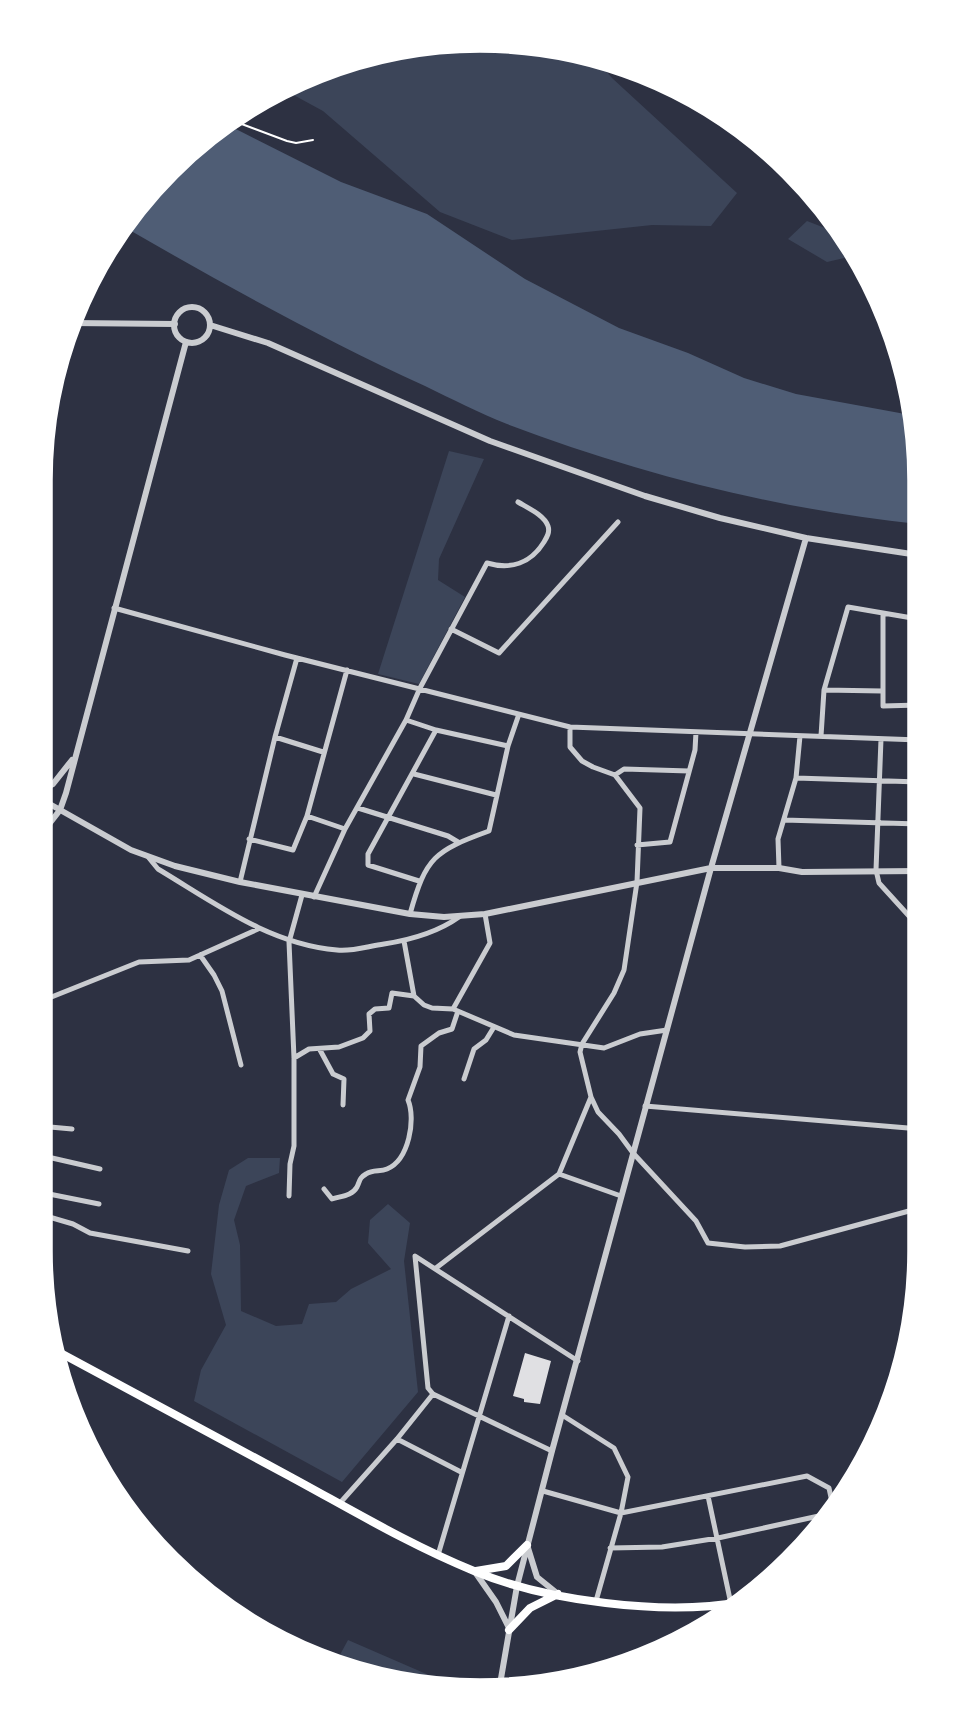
<svg xmlns="http://www.w3.org/2000/svg" width="960" height="1731" font-family="'Open Sans',sans-serif">
<style>
.green{fill:#3c4559}
.water{fill:#4f5d75}
.building{fill:#e0e0e3}
.lines{fill:none;stroke-linecap:round;stroke-linejoin:round}
.path{stroke:#fff;stroke-width:2}
.minor{stroke:#caccd0;stroke-width:5}
.tertiary{stroke:#caccd0;stroke-width:6}
.primary{stroke:#fff;stroke-width:8}
.rim{fill:none;stroke:#fff;stroke-width:3.5}
</style>
<rect width="100%" height="100%" fill="#2d3142"/>
<path class="green" d="M537 42 600 64 612 78 737 193 711 226 652 225 512 240 440 212 323 111 288 92 365 54Z
M807 221 848 237 857 255 827 262 788 239Z
M449 451 484 459 439 559 438 580 465 597 419 684 378 674Z
M248 1158H280L279 1173 246 1186 234 1220 240 1245 241 1311 276 1326 302 1324 309 1304 336 1302 351 1289 391 1269 368 1243 370 1220 388 1204 410 1223 404 1261 418 1392 342 1482 194 1401 201 1370 226 1325 211 1274 219 1205 229 1170Z
M348 1640 454 1686 366 1678 335 1664Z"/>
<path class="water" d="M224 123 341 182 427 214 525 279 619 328 688 353 744 378 796 394 916 416 918 524C777 509 639 474 507 424 479 413 452 399 425 386 322 339 223 284 126 228L211 130Z"/>
<path class="building" d="M525 1353 551 1361 540 1404 524 1402V1399L513 1396Z"/>
<g class="lines">
<path class="path" d="M231 120 287 141 296 143 313 140"/>
<path class="minor" d="M114 608 285 655 570 727 919 740
M883 615V706L919 705
M451 629 499 653 618 522
M824 690 882 691
M913 705 918 619
M406 720 436 730 508 746
M821 736 824 690 848 607 918 619
M275 737 323 752
M881 739 876 870 879 883 919 927
M414 774 496 795
M615 775 624 769 689 771
M796 778 919 782
M358 808 448 836 458 842
M307 816 345 829
M784 820 919 824
M249 839 293 850 307 816 347 670
M637 845 670 842 695 750 696 732
M149 858 158 869C215 903 269 944 337 950 351 952 369 946 384 944 410 940 438 932 459 917
M779 868 778 839 796 778 800 736
M419 881 368 865V854L436 730
M240 882 275 737 297 658
M314 897 345 829 406 720 420 688 487 563C511 570 531 563 544 542 547 537 550 532 548 526 544 515 528 508 518 502
M410 914C426 857 434 851 489 831L508 746 519 714
M404 941 414 996 424 1005 432 1008 453 1009 514 1035 604 1048 640 1034 667 1030
M200 955 214 975 222 991 241 1065
M39 1002 139 962 189 960 258 929
M453 1009 490 943 485 914
M320 1050 333 1074 344 1079 343 1105
M294 1058 309 1049 339 1047 363 1038 370 1031 369 1014 375 1009 389 1008 392 993 414 996
M464 1079 474 1049 486 1040 494 1027
M39 1089 44 1090
M591 1097 598 1112 619 1134 633 1153 696 1221 708 1243 745 1247 780 1246 920 1208
M645 1106 920 1129
M39 1126 72 1129
M39 1155 100 1169
M559 1174 591 1097 580 1052 582 1044 614 993 624 970 637 882 640 808 615 775 593 767 582 761 570 747V727
M559 1174 621 1196
M39 1188 47 1162 39 1135
M324 1189 332 1199C341 1196 352 1196 357 1187 360 1181 359 1178 366 1174 373 1169 380 1172 387 1169 409 1160 416 1119 408 1100L420 1067 421 1046 439 1033 452 1029 458 1011
M39 1192 99 1204
M289 1196 290 1164 294 1146V1058L289 942 302 895
M39 1214 73 1224 90 1233 188 1251
M436 1268 559 1174
M562 1415 614 1448 628 1477 621 1513 596 1601
M397 1439 461 1472
M552 1451 433 1394 428 1388 415 1256 578 1361
M543 1491 621 1513 807 1476 829 1488 833 1507
M708 1496 731 1604
M340 1503 397 1439 433 1394
M610 1548 662 1547 718 1538 828 1514
M438 1555 509 1316"/>
<path class="tertiary" d="M174 325a18 18 0 1 1 36 0a18 18 0 1 1-36 0Z
M71 323 175 324
M210 325 268 343 490 441 645 496 720 518 806 538 918 555
M39 791 53 784 72 760
M39 798 131 850 175 866 240 882 410 914 444 917 485 914 711 868H779L802 872 919 871
M39 837 60 810 66 793 186 342
M528 1548 537 1577 558 1594
M475 1572 496 1602 509 1628
M499 1690 517 1586 552 1451 711 868 806 538"/>
<path class="primary" d="M55 1350C133 1392 211 1434 289 1476 350 1509 410 1545 474 1571 546 1601 664 1616 741 1602
M476 1571 506 1566 527 1545
M509 1630 530 1608 558 1594"/>
</g>
<path d="M0 0H960V1731H0ZM480 51H480A429 429 0 0 1 909 480V1251A429 429 0 0 1 480 1680H480A429 429 0 0 1 51 1251V480A429 429 0 0 1 480 51Z" fill="#fff" fill-rule="evenodd"/>
<path class="rim" d="M480 51H480A429 429 0 0 1 909 480V1251A429 429 0 0 1 480 1680H480A429 429 0 0 1 51 1251V480A429 429 0 0 1 480 51Z"/>
</svg>
